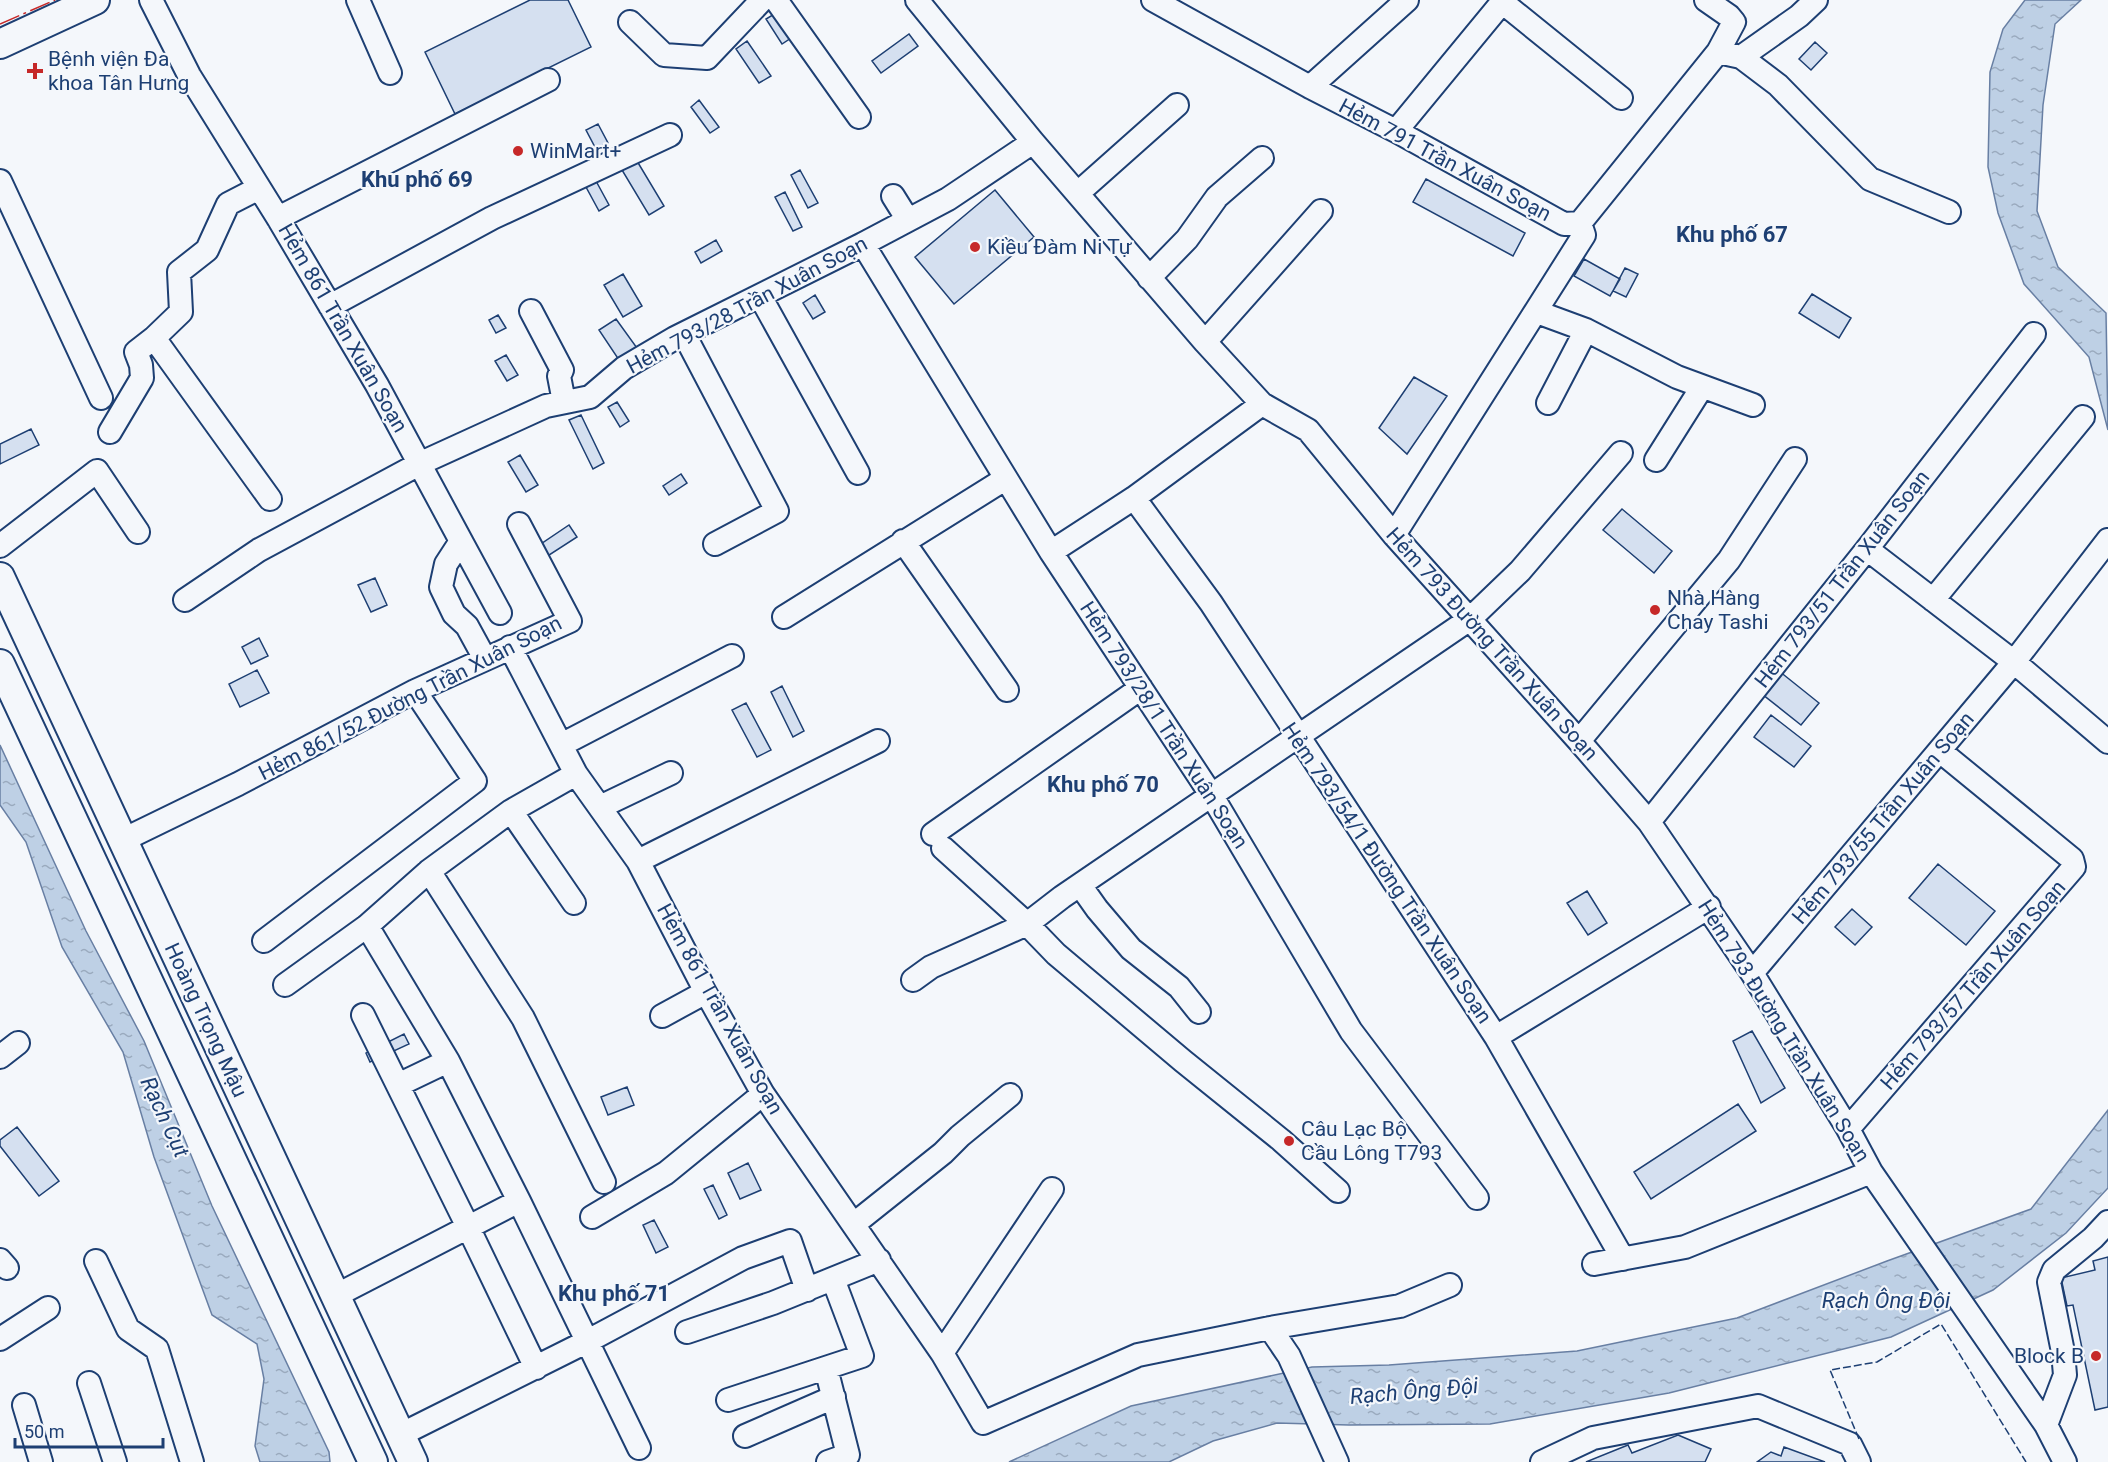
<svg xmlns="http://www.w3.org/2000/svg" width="2108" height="1462" font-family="Roboto,sans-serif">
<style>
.water{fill:url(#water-ripples);stroke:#687fa3;stroke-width:1.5}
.building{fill:#d5e0f0;stroke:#1d3f73;stroke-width:1.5}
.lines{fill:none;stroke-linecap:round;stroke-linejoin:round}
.minor-casing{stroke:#1d3f73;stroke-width:26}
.major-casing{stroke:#1d3f73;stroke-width:32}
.minor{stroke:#f4f7fb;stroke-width:22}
.major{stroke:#f4f7fb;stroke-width:28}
.fence{stroke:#1d3f73;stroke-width:1.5;stroke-dasharray:8 3;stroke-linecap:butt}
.power{stroke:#c62828;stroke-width:1.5;stroke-dasharray:21 4.5 3 4.5;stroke-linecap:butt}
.poi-dot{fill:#c62828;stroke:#f4f7fb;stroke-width:2}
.labels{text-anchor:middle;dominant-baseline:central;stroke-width:4.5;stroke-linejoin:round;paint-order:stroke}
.poi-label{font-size:21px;fill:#1d3f73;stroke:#f4f7fb;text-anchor:start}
.street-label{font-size:21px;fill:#1d3f73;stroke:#f4f7fb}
.neighbourhood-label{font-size:22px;font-weight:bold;fill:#1d3f73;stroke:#f4f7fb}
.water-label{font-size:22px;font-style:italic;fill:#1d3f73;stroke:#f4f7fb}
</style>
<defs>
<pattern id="water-ripples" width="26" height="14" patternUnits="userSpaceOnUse" patternTransform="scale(1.5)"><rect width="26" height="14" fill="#bed0e5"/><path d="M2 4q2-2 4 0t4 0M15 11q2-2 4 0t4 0" fill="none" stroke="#9aaabe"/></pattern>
</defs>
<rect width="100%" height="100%" fill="#f4f7fb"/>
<path class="water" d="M2025 0H2081L2055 24 2043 105 2037 211 2058 267 2106 313 2108 430 2089 357 2024 284 1998 213 1988 167 1990 72 2003 29Z
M0 745 86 931 144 1041 212 1206 329 1452 330 1462H260L255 1446 264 1379 257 1344 212 1315 154 1157 123 1052 62 947 26 842 0 805Z
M2108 1110V1188L2066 1233 1993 1290 1891 1337 1669 1393 1490 1424 1349 1425 1277 1423 1213 1441 1169 1462H1009L1131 1406 1312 1367 1389 1365 1577 1351 1737 1318 1887 1261 2031 1209Z"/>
<path class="building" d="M530 0H568L591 47 455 114 425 52Z
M776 13 791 38 782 44 766 19Z
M909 34 918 46 881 73 872 61Z
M747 41 771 76 759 83 736 49Z
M1815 42 1827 53 1811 70 1799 59Z
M699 100 719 127 710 133 691 107Z
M598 124 608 143 596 149 586 130Z
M634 156 664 206 649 215 619 165Z
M800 170 818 203 808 208 791 175Z
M1426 179 1525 233 1513 256 1413 202Z
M596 181 609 205 599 211 586 187Z
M995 190 1034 237 954 304 915 257Z
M785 192 802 227 793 231 775 197Z
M716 240 722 251 701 263 695 252Z
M1584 259 1620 279 1610 296 1574 276Z
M1625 268 1638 274 1626 297 1613 291Z
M623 274 642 306 623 317 604 285Z
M1812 294 1851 318 1839 338 1799 313Z
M815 295 825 312 813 319 803 303Z
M498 315 506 328 496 333 489 320Z
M616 319 637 348 619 360 599 330Z
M506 355 518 375 507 381 495 361Z
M1414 377 1447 396 1407 454 1379 428Z
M617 402 629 421 620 427 608 407Z
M581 415 604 463 593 469 569 420Z
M31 429 39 445 0 464V444Z
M520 455 538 485 526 492 508 462Z
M681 474 687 483 669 495 663 486Z
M1622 509 1672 551 1654 573 1603 530Z
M569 525 577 537 543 559 535 548Z
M375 578 387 605 371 612 358 585Z
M259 638 268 656 251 664 242 647Z
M257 670 269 693 240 707 229 684Z
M1779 671 1819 703 1801 725 1762 694Z
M782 686 804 731 793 737 771 692Z
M746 703 771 750 757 757 732 710Z
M1771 715 1811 746 1794 767 1754 737Z
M1938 864 1995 911 1966 945 1909 898Z
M1587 891 1607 923 1588 935 1567 903Z
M1852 909 1872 927 1855 945 1835 927Z
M1752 1031 1785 1088 1761 1103 1733 1041Z
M404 1034 409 1044 370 1062 366 1053Z
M627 1087 634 1105 608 1115 601 1097Z
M1738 1104 1756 1131 1651 1199 1634 1172Z
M17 1127 59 1181 39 1196 0 1146V1140Z
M748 1163 761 1190 740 1199 728 1173Z
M713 1185 727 1215 719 1219 704 1189Z
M654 1220 668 1247 656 1253 643 1225Z
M2108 1257V1407L2095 1410 2073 1305 2067 1306 2061 1278 2095 1270 2093 1261Z
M2108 1257V1407L2095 1410 2073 1305 2067 1306 2061 1278 2095 1270 2093 1261Z
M1678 1435 1711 1449 1705 1462H1586L1628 1445 1632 1453Z
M1784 1447 1825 1462H1757L1771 1452 1781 1456Z"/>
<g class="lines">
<g class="minor-casing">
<path id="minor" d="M151 0 189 75 278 218 377 385 461 541 446 564 441 587 454 614 467 626 485 659
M358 0 390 73
M776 0 859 117
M917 0 1033 142 1205 342 1262 404 1308 430 1394 535 1579 741 1649 822 1752 973 1848 1129 1871 1172 2046 1425 2065 1462
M1153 0 1310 87 1396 131 1564 224 1580 223 1718 52 1741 57 1778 85 1870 179 1949 212
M1706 0 1729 16 1734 22 1718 52
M1502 2 1621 98
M630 22 664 55 707 58 762 0
M1741 57 1799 16 1816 0
M1310 87 1407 0
M1396 131 1504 0
M0 181 101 398
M259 188 228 204 207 250 179 272 181 312 154 338 270 499
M1078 193 1177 105
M893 196 908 220
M278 218 548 80
M863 244 1051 552 1212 796 1351 1031 1477 1198
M1149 278 1187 239 1217 197 1262 158
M760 296 858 473
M330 306 492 218 670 135
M531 311 562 370 559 376 564 402
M1537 312 1586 330 1677 377 1753 405
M684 334 777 511 715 544
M1205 342 1321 211
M1548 403 1586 330
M110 432 142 378 141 365 136 352 154 338
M1656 460 1702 387
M1134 498 1211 603 1496 1037 1623 1259
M1394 535 1584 235 1580 223
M461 541 500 613
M903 541 1007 690
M0 546 97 471 138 532
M1867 549 2014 662 2108 742
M1051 552 1134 498 1262 404
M185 600 259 550 421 463 546 406 590 397 624 368 675 338 863 244 948 199 1033 142
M1933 600 2083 417
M784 617 1005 479
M510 647 576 774 638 861 706 992 763 1094 942 1353 983 1423 1138 1355 1270 1328 1400 1306 1450 1285
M1579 741 1729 560 1795 459
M561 745 732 656
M600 807 671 773
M511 811 574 903
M1649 822 1867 549 2034 334
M933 834 1141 688
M123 840 238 784 415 691 570 621 519 524
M943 848 1027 924 1056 954 1183 1061 1281 1140 1338 1191
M638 861 878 741
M429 871 523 1018 604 1182
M1080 885 1097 909 1131 949 1179 987 1199 1012
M367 926 448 1061 519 1201 639 1448
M264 941 475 781 415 691
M1752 973 2014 662 2108 540
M913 980 931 967 1027 924 1062 897 1470 619 1520 571 1621 453
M285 985 367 926 429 871 511 811 576 774
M363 1015 468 1227 536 1368
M662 1016 706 992
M1496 1037 1709 907
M0 1057 18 1043
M398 1085 448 1061
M1848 1129 2074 867 2072 859 1940 751
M592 1217 666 1173 763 1094
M854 1224 943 1153 960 1136 1010 1095
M0 1260 7 1268
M96 1261 128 1329 157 1349 192 1462
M1594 1264 1685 1247 1871 1172
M335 1296 519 1201
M1270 1328 1289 1356 1337 1462
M687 1332 773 1303 879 1260
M0 1339 48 1308
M942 1353 1052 1189
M826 1368 848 1455 828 1462
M89 1383 115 1462
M728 1400 862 1356 833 1279
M24 1405 41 1462
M2046 1425 2065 1375 2063 1352 2049 1282 2054 1270 2093 1238 2108 1222
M400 1435 586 1342 743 1258 790 1241 807 1290
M745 1436 834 1397
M1542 1462 1593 1438 1758 1406 1850 1444 1859 1462"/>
</g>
<g class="major-casing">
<path id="major" d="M0 44 95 0
M0 577 413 1462
M0 664 373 1462"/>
</g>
<use href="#minor" class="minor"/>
<use href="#major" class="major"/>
<path class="fence" d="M1859 1439 1830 1370 1877 1362 1941 1324 2026 1462"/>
<path class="power" d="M0 24 55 0"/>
</g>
<g class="poi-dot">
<path d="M32 62h6v6h6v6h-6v6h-6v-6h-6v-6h6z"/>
<circle cx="518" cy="151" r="6"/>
<circle cx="975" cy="247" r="6"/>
<circle cx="1655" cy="610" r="6"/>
<circle cx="1289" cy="1141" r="6"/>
<circle cx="2096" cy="1356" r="6"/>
</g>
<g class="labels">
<g class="poi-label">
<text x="48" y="59">Bệnh viện Đa<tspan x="48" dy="24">khoa Tân Hưng</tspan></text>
<text x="530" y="151">WinMart+</text>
<text x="987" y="247">Kiều Đàm Ni Tự</text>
<text x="1667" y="598">Nhà Hàng<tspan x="1667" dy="24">Chay Tashi</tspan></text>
<text x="1301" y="1129">Câu Lạc Bộ<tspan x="1301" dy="24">Cầu Lông T793</tspan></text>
<text x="2084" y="1356" text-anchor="end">Block B</text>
</g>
<g class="street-label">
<text transform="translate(1445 160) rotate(28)">Hẻm 791 Trần Xuân Soạn</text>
<text transform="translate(747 305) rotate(-28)">Hẻm 793/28 Trần Xuân Soạn</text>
<text transform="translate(343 328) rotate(60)">Hẻm 861 Trần Xuân Soạn</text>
<text transform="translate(1842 579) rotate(-52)">Hẻm 793/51 Trần Xuân Soạn</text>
<text transform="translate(1492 644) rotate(48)">Hẻm 793 Đường Trần Xuân Soạn</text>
<text transform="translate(410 698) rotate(-27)">Hẻm 861/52 Đường Trần Xuân Soạn</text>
<text transform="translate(1164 725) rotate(57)">Hẻm 793/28/1 Trần Xuân Soạn</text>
<text transform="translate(1883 818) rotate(-50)">Hẻm 793/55 Trần Xuân Soạn</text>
<text transform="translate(1387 873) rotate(56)">Hẻm 793/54/1 Đường Trần Xuân Soạn</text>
<text transform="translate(1973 985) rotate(-49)">Hẻm 793/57 Trần Xuân Soạn</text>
<text transform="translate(720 1009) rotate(61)">Hẻm 861 Trần Xuân Soạn</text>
<text transform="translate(206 1020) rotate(65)">Hoàng Trọng Mậu</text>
<text transform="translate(1784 1031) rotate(58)">Hẻm 793 Đường Trần Xuân Soạn</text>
</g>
<g class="neighbourhood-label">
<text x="417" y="179">Khu phố 69</text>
<text x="1732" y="234">Khu phố 67</text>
<text x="1103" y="784">Khu phố 70</text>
<text x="614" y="1293">Khu phố 71</text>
</g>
<g class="water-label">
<text transform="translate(165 1117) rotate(65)">Rạch Cụt</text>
<text x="1886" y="1300">Rạch Ông Đội</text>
<text transform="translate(1414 1391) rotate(-5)">Rạch Ông Đội</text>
</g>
</g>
<path d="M15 1438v9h148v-9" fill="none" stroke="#1d3f73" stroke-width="3"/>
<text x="24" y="1438" font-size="18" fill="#1d3f73" stroke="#f4f7fb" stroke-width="4.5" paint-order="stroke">50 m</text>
</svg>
